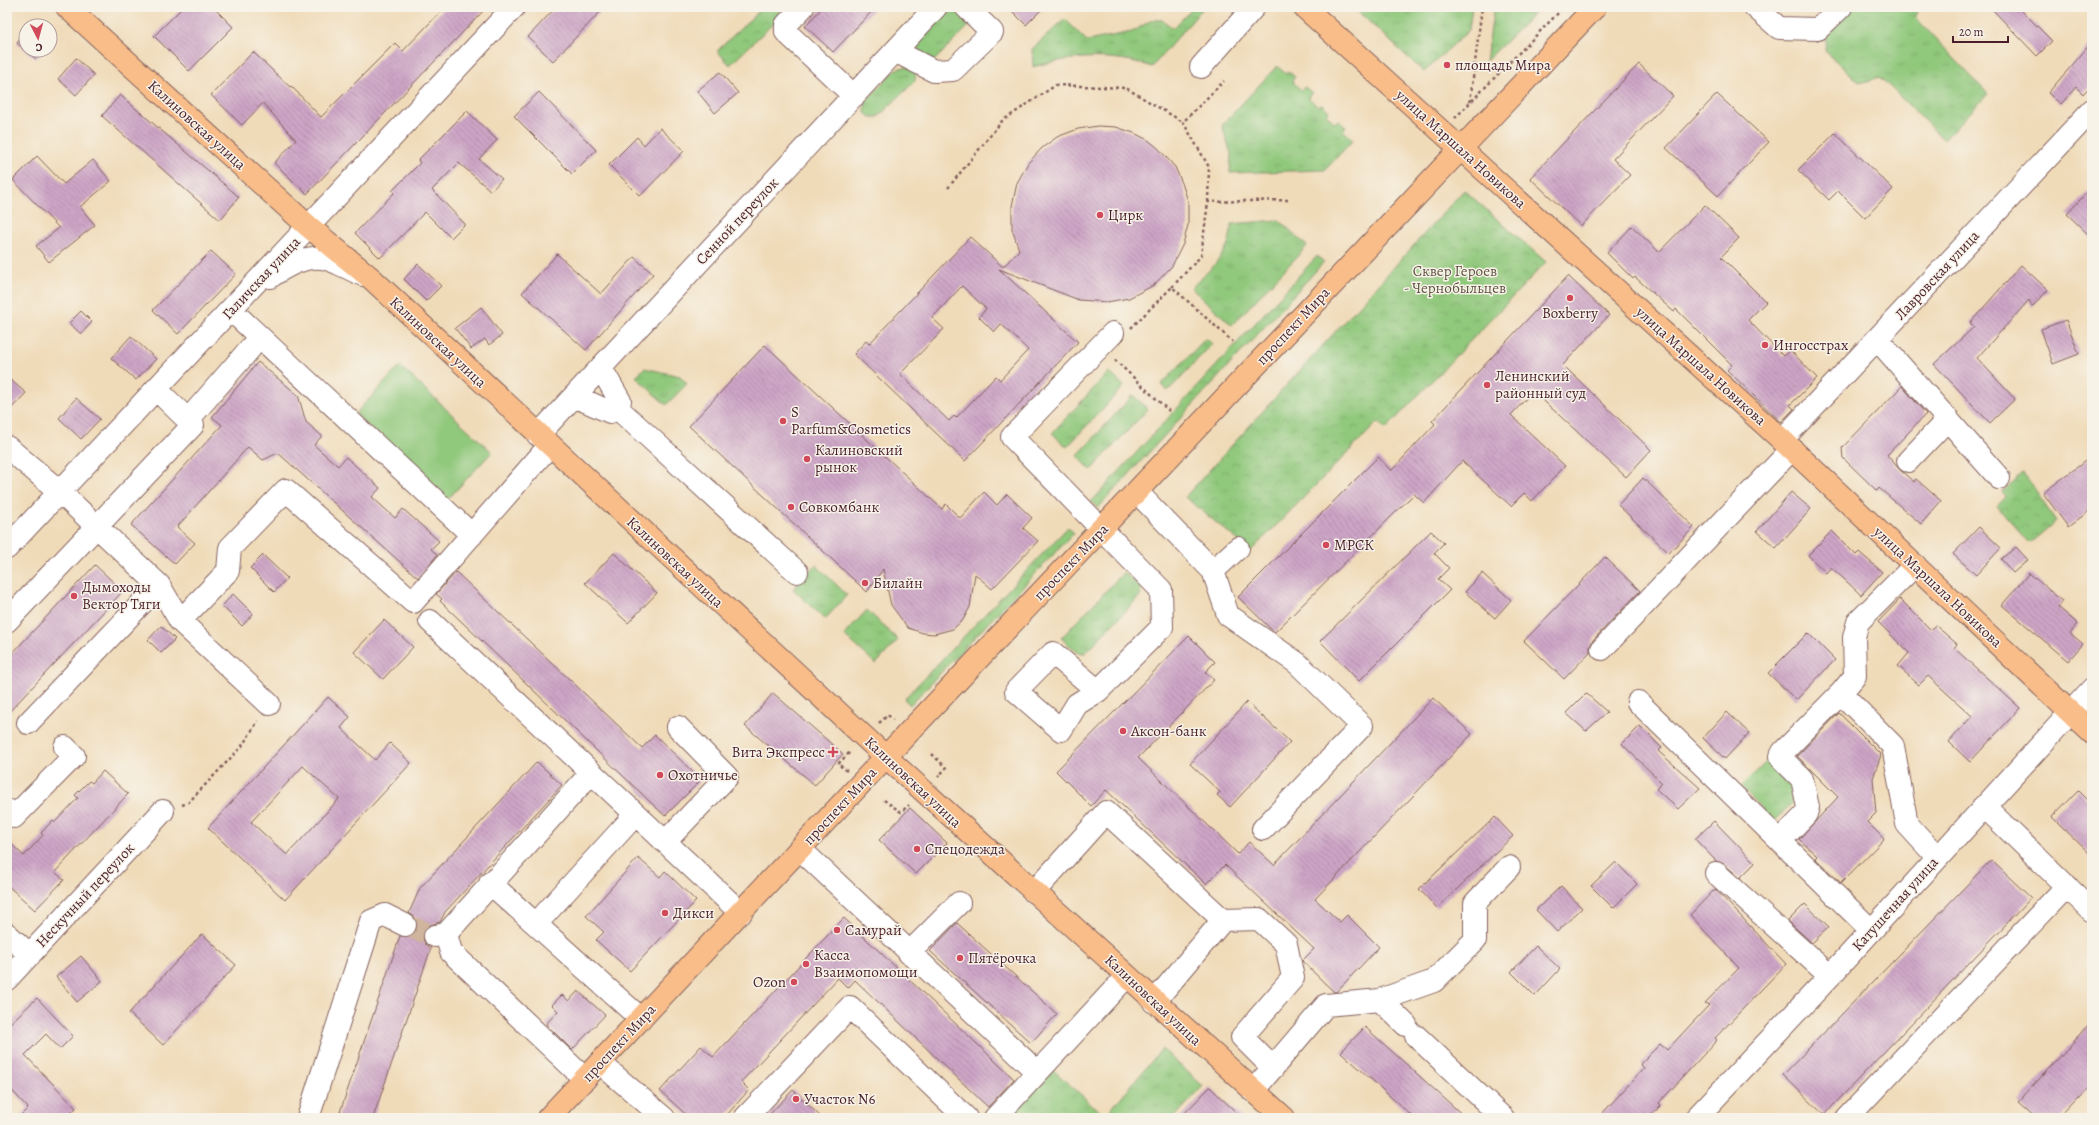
<svg xmlns="http://www.w3.org/2000/svg" width="2099" height="1125" font-family="Alegreya,serif">
<style>
.grass{fill:url(#grass-tufts);stroke:#6d7454}
.park{fill:url(#park-crowns);stroke:#6d7454}
.garden{fill:#90c87c;stroke:#6d7454}
.building{fill:url(#building-back-hatch);fill-rule:evenodd}
.lines{fill:none;stroke-linecap:round;stroke-linejoin:round}
.minor-tunnel{stroke:#cfb59d;stroke-width:22;stroke-dasharray:22 11;stroke-linecap:butt}
.minor-casing{stroke:#84615d;stroke-width:24}
.major-casing{stroke:#84615d;stroke-width:24}
.path{stroke:#84615d;stroke-width:2.5;stroke-dasharray:3 3;stroke-linecap:butt}
.minor{stroke:#fff;stroke-width:22}
.major{stroke:#f8bd89;stroke-width:22}
.poi-dot{fill:#d1495b;stroke:#f7f3e8;stroke-width:1.5}
.labels{text-anchor:middle;dominant-baseline:central;stroke-width:3;stroke-linejoin:round;paint-order:stroke}
.poi-label{font-size:15px;fill:#4a1f2b;stroke:#f7f3e8;text-anchor:start}
.street-label{font-size:15px;fill:#4a1f2b;stroke:#f7f3e8}
.park-label{font-size:15px;fill:#5f5243;stroke:#f7f3e8}
</style>
<defs>
<pattern id="grass-tufts" width="24" height="20" patternUnits="userSpaceOnUse"><rect width="24" height="20" fill="#90c87c"/><path d="M3 7l-1-3M5 7V3M7 7l1-3M15 17l-1-3M17 17v-4M19 17l1-3" fill="none" stroke="#7eab6b"/></pattern>
<pattern id="park-crowns" width="20" height="18" patternUnits="userSpaceOnUse"><rect width="20" height="18" fill="#90c87c"/><path d="M2 6a3 3 0 1 1 6 0M12 15a3 3 0 1 1 6 0" fill="none" stroke="#7eab6b"/></pattern>
<pattern id="building-back-hatch" width="6" height="6" patternUnits="userSpaceOnUse"><rect width="6" height="6" fill="#cda5c6"/><path d="M-1 5l2 2M0 0l6 6M5-1l2 2" fill="none" stroke="#a886a1"/></pattern>
</defs>
<rect width="100%" height="100%" fill="#f7f3e8"/>
<filter id="ink" filterUnits="userSpaceOnUse"><feTurbulence type="fractalNoise" baseFrequency=".025" numOctaves="2"/><feDisplacementMap in="SourceGraphic" scale="8" xChannelSelector="R" yChannelSelector="G"/><feConvolveMatrix kernelMatrix="1 2 1 2 8 2 1 2 1" color-interpolation-filters="sRGB"/></filter>
<filter id="wash" filterUnits="userSpaceOnUse"><feTurbulence type="fractalNoise" baseFrequency=".012" numOctaves="4" result="noise"/><feDisplacementMap in="SourceGraphic" scale="16" xChannelSelector="R" yChannelSelector="G"/><feGaussianBlur stdDeviation="0.9" result="paint"/><feColorMatrix in="noise" values="0 0 0 0 0 0 0 0 0 0 0 0 0 0 0 0 0 1.4 0 .05"/><feComposite in="paint" operator="in"/></filter>
<g filter="url(#wash)">
<rect width="100%" height="100%" fill="#f0dbb9"/>
<path class="grass" d="M1194 7H1204L1152 67C1116 53 1070 56 1033 67L1032 49 1065 19 1087 41 1132 32 1152 20H1162L1173 28Z
M1353 7H1472L1469 30 1424 72Z
M1494 7H1541L1486 61Z
M1853 7H1918L1915 17 1988 94 1944 140 1880 77 1860 83 1825 51 1826 31Z
M961 8 970 25 934 61 918 55 917 44 948 11Z
M909 66 916 73 915 81 878 117H870L865 113V102L896 69Z
M1277 66 1285 73 1288 71 1295 77 1292 81 1301 90 1305 87 1312 93 1308 97 1318 107 1322 104 1329 111 1326 114 1335 123 1338 120 1346 127 1343 130 1353 140 1325 170 1230 173 1231 154 1222 125Z
M1279 220 1307 246 1232 325 1191 288C1209 270 1233 252 1231 224Z
M1317 256 1324 262 1098 508 1091 502Z
M1206 338 1212 344 1168 391 1161 385Z
M644 368 680 376 687 384 666 405 636 377Z
M1109 372 1124 386 1067 447 1052 433Z
M1133 395 1148 409 1091 470 1077 456Z
M1068 527 1074 533 910 705 904 699Z
M816 565 847 595 825 619 793 589Z
M1124 572 1141 588 1140 596 1085 653 1077 652 1061 638Z
M867 610 898 640 876 664 844 635Z
M1162 1049 1203 1086 1174 1118H1012L1010 1116 1052 1069 1105 1116Z"/>
<path class="park" d="M763 7H778L784 13 730 65 717 51Z
M1464 190 1546 262 1386 429 1378 422 1251 551 1185 497Z
M2023 473 2056 521 2030 543 1997 506 2006 497 2002 492Z
M1767 761 1793 786 1792 803 1775 821 1741 787Z"/>
<path class="garden" d="M400 366 492 452 447 500 355 414Z"/>
<g id="blocks">
<path class="building" d="M183 7H213L233 27 189 71 154 36Z
M445 7H487L307 194 274 163 296 140 263 103 242 125 211 95 253 52 290 87 291 86 321 117 395 43 403 51Z
M556 7H605L553 61 528 37Z
M823 7H876L833 52 805 26Z
M1008 7H1044L1026 25Z
M1990 7H2018L2052 41 2037 56Z
M26 32V50H44L36 59 17 43Z
M2092 42V84L2083 94 2076 87 2061 104 2048 93Z
M76 58 94 75 76 95 58 79Z
M1639 64 1673 96 1613 159 1630 175 1581 226 1530 178Z
M720 72 738 93 715 113 697 91Z
M539 92 596 150 572 174 514 116Z
M1717 94 1769 142 1718 196 1666 148Z
M120 95 239 197 220 220 102 116Z
M467 111 497 140 479 159 502 179 491 191 459 163 432 190 465 224 451 238 425 212 380 258 355 233 394 193 392 191 420 163 418 160Z
M1098 126 1116 127 1134 133 1148 140 1158 148 1175 167 1182 183 1188 201V225L1183 244 1172 266 1154 285 1129 298 1107 302 1079 300 999 269 1078 342 965 461 854 354 866 341 869 344 970 237 1003 267 1019 250 1012 229V206L1017 183 1028 163 1042 148 1057 137 1078 129ZM962 286 986 309 979 317 994 332 1001 324 1028 350 1000 380 996 376 956 418 954 416 949 421 900 374 944 329 932 318Z
M660 128 684 151 640 196 609 165 637 137 644 145Z
M1835 133 1893 189 1865 218 1838 191 1829 200 1798 170Z
M37 156 64 184 93 160 111 181 80 207 95 225 49 262 36 246 59 228 13 180Z
M2092 187V238L2067 214Z
M1705 205 1739 238 1721 257 1766 302 1748 320 1783 356 1790 350 1817 378 1790 405 1794 409 1781 422 1727 370 1732 365 1676 309 1674 312 1635 277 1633 279 1607 253 1632 226 1659 252Z
M211 251 236 274 178 334 153 310Z
M557 254 601 294 634 257 653 274 586 350 522 293Z
M418 264 441 286 426 301 404 279Z
M2021 265 2048 290 2032 307 2029 300 1977 358 2015 399 1990 423 1934 364 1974 327 1970 323Z
M1568 276 1609 315 1563 365 1651 450 1626 477 1533 391 1511 415 1565 466 1532 501 1524 493 1511 506 1462 461 1424 503 1414 494 1275 632 1272 630 1238 597 1378 457 1391 471 1435 424 1432 421Z
M481 307 502 335 489 345 485 339 471 349 455 328Z
M81 311 92 322 81 334 69 323Z
M2066 320 2079 354 2053 364 2041 329Z
M131 336 156 359 136 380 111 358Z
M765 345 942 509 946 504 960 518 984 492 997 505 1007 494 1032 518 1023 528 1038 541 992 589 975 574 970 607 963 620 953 629 934 634 923 633 908 628 891 605 883 569 867 592 689 426Z
M258 362 298 395 306 422 322 436 314 445 338 466 346 457 380 488 372 497 395 518 403 509 439 541 431 549 437 555 418 578 278 453 263 460 248 447 177 527 195 543 175 564 131 525 222 425 212 417Z
M7 377 26 393 7 413Z
M1902 386 1926 414 1887 455 1900 470 1914 482 1916 479 1941 501 1921 524 1879 488 1877 491 1843 458 1842 448Z
M76 398 100 419 81 439 59 418Z
M2092 456V509L2068 527 2043 493Z
M1643 478 1694 527 1669 553 1618 505Z
M1791 492 1811 509 1776 548 1757 531Z
M1979 527 2001 548 1976 575 1953 554Z
M1431 531 1444 543 1434 553 1449 568 1438 579 1450 590 1359 681 1320 641Z
M1832 531 1856 555 1859 552 1882 572 1861 595 1831 567 1826 573 1808 555Z
M2016 547 2028 560 2013 573 2001 559Z
M614 553 657 593 628 623 585 583Z
M263 555 287 578 274 592 250 568Z
M1605 557 1640 591 1593 640 1590 646V652L1564 679 1524 641Z
M95 565 123 591 7 714V659Z
M456 572 642 748 655 735 701 780 665 816 440 601 442 599 436 594Z
M1482 573 1511 600 1495 618 1465 592Z
M2029 573 2062 601 2058 607 2078 624 2070 633 2083 644 2068 661 2002 605Z
M233 594 253 614 242 626 222 606Z
M1900 599 1931 630 1935 625 1957 644 1954 648 2020 708 1970 762 1949 742 1972 716 1928 676 1919 685 1898 666 1909 653 1878 622Z
M384 620 413 647 383 679 354 652Z
M161 626 175 639 161 653 148 640Z
M1808 633 1835 660 1796 700 1768 673Z
M1189 636 1215 662 1205 672 1214 680 1138 758 1238 854 1249 842 1274 865 1433 698 1472 734 1315 899 1340 922 1347 915 1379 947 1336 992H1334L1302 961 1314 949 1225 865 1206 884 1106 790 1091 806 1056 771Z
M773 693 843 754 815 785 745 726Z
M1586 693 1607 712 1586 731 1566 713Z
M328 697 350 717 341 728 375 760 390 743 411 763 285 900 208 828ZM303 766 339 799 287 855 251 822Z
M1247 702 1290 742 1230 807 1217 795 1220 792 1190 764Z
M1727 712 1749 733 1725 759 1703 738Z
M1839 713 1881 755 1873 778 1876 813 1867 822 1884 839 1841 883 1815 858 1817 856 1799 839 1838 797 1797 756Z
M1640 726 1662 748 1658 751 1700 788 1678 809 1656 789 1662 783 1622 744Z
M537 762 562 785 445 912 440 922 427 926 423 931V938L425 944 431 948 373 1118H338L400 936H412L416 930 417 925 416 918 409 913 420 888Z
M103 771 128 794 55 872 64 880 35 910 7 885V840L24 856 43 835 41 833 53 820 55 822 78 798 75 795 89 781 92 783Z
M2078 790 2092 804V856L2052 817Z
M910 808 947 843 916 874 879 840Z
M1495 817 1513 836 1437 908 1419 889Z
M1714 821 1755 863 1740 878 1724 864 1716 861 1695 839Z
M638 858 660 877 665 871 696 901 630 971 596 940 604 932 586 916Z
M1991 860 2031 898 1824 1115 1783 1075Z
M1616 862 1637 884 1613 908 1591 886Z
M1561 886 1582 908 1557 932 1536 910Z
M1715 889 1786 964 1715 1038 1717 1040 1659 1103 1661 1105 1649 1118H1598L1644 1068 1640 1064 1660 1044 1667 1050 1709 1005 1705 1003 1739 968 1690 915Z
M1805 904 1829 927 1812 943 1788 921Z
M844 918 1014 1079 988 1107 855 980 848 988 838 978 741 1082 749 1090 724 1118H690L660 1091 701 1046 713 1057Z
M957 923 1057 1014 1031 1043 930 951Z
M202 934 236 965 163 1045 129 1013Z
M1536 946 1560 969 1535 996 1511 972Z
M81 956 102 981 77 1002 56 977Z
M578 991 605 1015 572 1050 546 1024 558 1011 552 1005 562 995 569 1001Z
M37 998 73 1036 60 1049 46 1034 25 1055 76 1108 66 1118H18L28 1108 7 1085V1026Z
M2092 1022V1084L2060 1118H2036L2018 1102Z
M1365 1027 1466 1118H1414L1341 1052Z
M1210 1087 1242 1118H1180Z
M793 1090 822 1118H766Z"/>
</g>
</g>
<g filter="url(#ink)">
<use href="#blocks" fill-opacity="0" stroke="#84615d" stroke-width="1"/>
<g class="lines">
<path class="minor-tunnel" d="M405 925 435 936"/>
<g class="minor-casing">
<path id="minor" d="M803 7 786 25V32L854 96
M1755 7 1779 28 1818 29 1841 7
M895 51 934 71 953 70 992 32 966 7
M1201 67 1254 7
M270 277C285 267 303 256 322 258 333 259 352 271 363 275
M231 310 472 535
M1877 339 1999 478
M574 396 610 412 620 401 601 368
M615 406 797 572
M188 420 260 337
M538 435 936 7
M1782 440 2092 110
M7 447 59 491 159 585 180 621 269 704
M1908 461 1948 419
M1137 492 1213 571 1238 548
M7 548 514 7
M1213 571 1228 615 1297 663 1362 726 1263 829
M7 621 193 425 156 389
M180 621 228 571 230 548 286 490 413 602 550 445
M430 621 741 913
M1602 649 1792 449
M1098 691 1077 704 1061 730 1016 691 1053 653 1098 691 1162 627 1161 590 1012 437 1113 333
M1841 693 1855 676 1854 637 1858 622 1915 565
M1638 702 1780 841
M28 723 159 585
M1984 806 2092 911
M7 810 14 817 74 756 65 747
M665 842 727 777 678 727
M800 849 1037 1072
M1716 873 1830 976
M490 883 641 1019
M1034 892 1106 812 1223 920
M536 924 635 815
M1871 930 1780 841 1806 814 1808 807 1802 779 1782 759 1781 756 1783 752 1841 693 1893 746 1907 824 1937 857
M7 934 30 955
M446 934 451 952 585 1079
M435 936 446 934 591 773
M909 953 959 903
M7 979 163 811
M1380 1000 1434 981 1475 940V903L1509 867
M1154 1002 1223 920 1259 919 1286 944 1293 978 1242 1037 1273 1068
M1416 1036 1503 1118
M600 1063 664 1118
M1253 1091 1326 1005 1380 1000 1406 1025
M308 1118 371 921 385 915 405 925
M745 1118 850 1007 966 1118
M995 1118 1126 977
M1696 1118 1830 976 2092 689
M1847 1118 2067 886"/>
</g>
<g class="major-casing">
<path id="major" d="M67 7 308 226 372 279 886 757 1284 1118
M1304 7 1782 440 2092 733
M548 1118 908 733 1595 7"/>
</g>
<path class="path" d="M1470 102 1482 7
M1455 118 1564 7
M948 188 1002 121 1056 85 1126 88 1183 122
M1208 202 1209 167 1183 122 1224 81
M1172 287 1201 256 1208 202 1288 200
M1131 328 1172 287 1233 342
M1115 360 1169 411
M879 723 888 715 893 720
M932 754 946 768 938 777
M847 771 838 764 850 752
M884 800 901 812 909 805
M182 805 188 803 242 746 258 721"/>
<use href="#minor" class="minor"/>
<use href="#major" class="major"/>
</g>
</g>
<g class="poi-dot">
<circle cx="1447" cy="65" r="4"/>
<circle cx="1100" cy="215" r="4"/>
<circle cx="1570" cy="298" r="4"/>
<circle cx="1765" cy="345" r="4"/>
<circle cx="1487" cy="385" r="4"/>
<circle cx="783" cy="421" r="4"/>
<circle cx="807" cy="459" r="4"/>
<circle cx="791" cy="507" r="4"/>
<circle cx="1326" cy="545" r="4"/>
<circle cx="865" cy="583" r="4"/>
<circle cx="74" cy="596" r="4"/>
<circle cx="1123" cy="731" r="4"/>
<path d="M831 746h4v4h4v4h-4v4h-4v-4h-4v-4h4z"/>
<circle cx="660" cy="775" r="4"/>
<circle cx="917" cy="849" r="4"/>
<circle cx="665" cy="913" r="4"/>
<circle cx="837" cy="930" r="4"/>
<circle cx="960" cy="958" r="4"/>
<circle cx="806" cy="964" r="4"/>
<circle cx="794" cy="982" r="4"/>
<circle cx="796" cy="1099" r="4"/>
</g>
<g class="labels">
<g class="poi-label">
<text x="1455" y="65">площадь Мира</text>
<text x="1108" y="215">Цирк</text>
<text x="1570" y="313" text-anchor="middle">Boxberry</text>
<text x="1773" y="345">Ингосстрах</text>
<text x="1495" y="376">Ленинский<tspan x="1495" dy="17">районный суд</tspan></text>
<text x="791" y="412">S<tspan x="791" dy="17">Parfum&amp;Cosmetics</tspan></text>
<text x="815" y="450">Калиновский<tspan x="815" dy="17">рынок</tspan></text>
<text x="799" y="507">Совкомбанк</text>
<text x="1334" y="545">МРСК</text>
<text x="873" y="583">Билайн</text>
<text x="82" y="587">Дымоходы<tspan x="82" dy="17">Вектор Тяги</tspan></text>
<text x="1131" y="731">Аксон-банк</text>
<text x="825" y="752" text-anchor="end">Вита Экспресс</text>
<text x="668" y="775">Охотничье</text>
<text x="925" y="849">Спецодежда</text>
<text x="673" y="913">Дикси</text>
<text x="845" y="930">Самурай</text>
<text x="814" y="955">Касса<tspan x="814" dy="17">Взаимопомощи</tspan></text>
<text x="968" y="958">Пятёрочка</text>
<text x="786" y="982" text-anchor="end">Ozon</text>
<text x="804" y="1099">Участок N6</text>
</g>
<g class="street-label">
<text transform="translate(197 125) rotate(42)">Калиновская улица</text>
<text transform="translate(1461 149) rotate(42)">улица Маршала Новикова</text>
<text transform="translate(737 221) rotate(-47)">Сенной переулок</text>
<text transform="translate(1937 275) rotate(-47)">Лавровская улица</text>
<text transform="translate(261 278) rotate(-47)">Галичская улица</text>
<text transform="translate(1293 326) rotate(-47)">проспект Мира</text>
<text transform="translate(438 342) rotate(43)">Калиновская улица</text>
<text transform="translate(1701 366) rotate(42)">улица Маршала Новикова</text>
<text transform="translate(675 562) rotate(43)">Калиновская улица</text>
<text transform="translate(1071 562) rotate(-46)">проспект Мира</text>
<text transform="translate(1938 587) rotate(43)">улица Маршала Новикова</text>
<text transform="translate(913 782) rotate(43)">Калиновская улица</text>
<text transform="translate(840 806) rotate(-47)">проспект Мира</text>
<text transform="translate(85 895) rotate(-47)">Нескучный переулок</text>
<text transform="translate(1895 904) rotate(-48)">Катушечная улица</text>
<text transform="translate(1153 1000) rotate(43)">Калиновская улица</text>
<text transform="translate(619 1043) rotate(-47)">проспект Мира</text>
</g>
<g class="park-label">
<text x="1455" y="271">Сквер Героев<tspan x="1455" dy="17">- Чернобыльцев</tspan></text>
</g>
</g>
<rect width="2099" height="1125" fill="none" stroke="#f7f3e8" stroke-width="24"/>
<g transform="translate(38 38) rotate(174)"><circle r="19" fill="#f7f3e8" stroke="#b29e9c"/>
<path d="M0-3L7 15L0 10L-7 15Z" fill="#d1495b"/>
<text y="-6" font-size="11" font-weight="bold" text-anchor="middle" fill="#4a1f2b">С</text>
</g>
<path d="M1953 36v6h55v-6" fill="none" stroke="#4a1f2b" stroke-width="2"/>
<text x="1959" y="36" font-size="12" fill="#4a1f2b" stroke="#f7f3e8" stroke-width="3" paint-order="stroke">20 m</text>
</svg>
